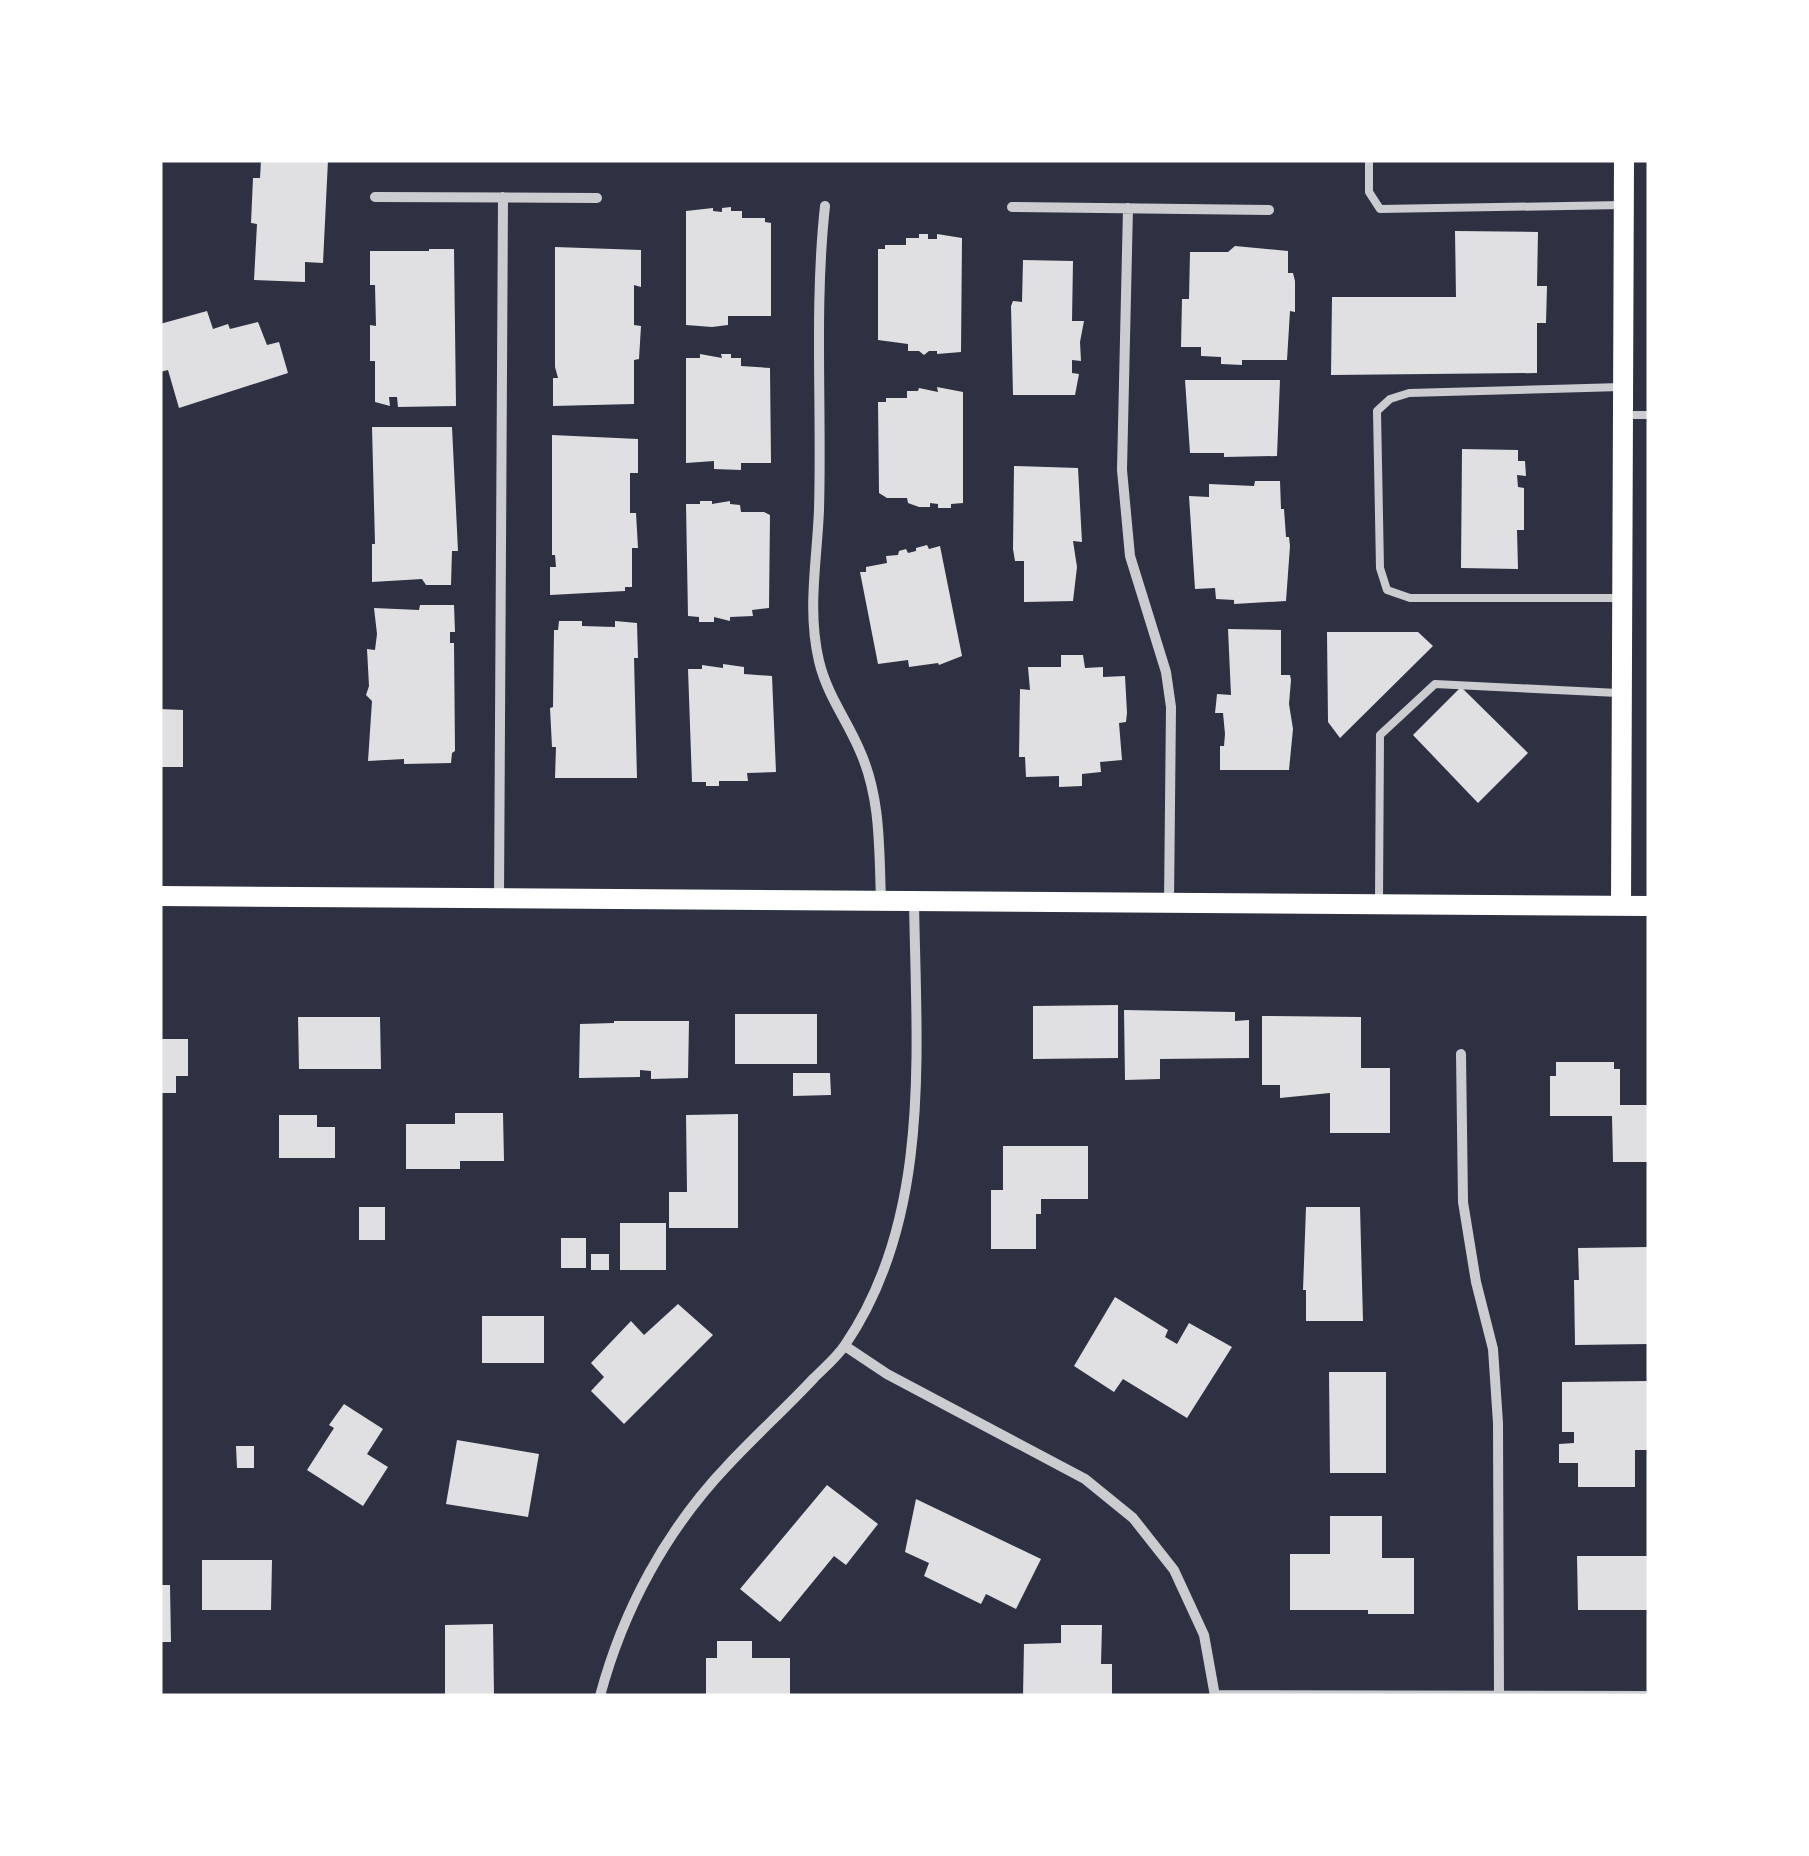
<svg xmlns="http://www.w3.org/2000/svg" width="1809" height="1856" font-family="Helvetica,sans-serif">
<style>
.building{fill:#e0e0e3}
.lines{fill:none;stroke-linecap:round;stroke-linejoin:round}
.service{stroke:#caccd0;stroke-width:8}
.minor{stroke:#caccd0;stroke-width:10}
.secondary{stroke:#fff;stroke-width:20}
</style>
<rect width="100%" height="100%" fill="#2d3142"/>
<path class="building" d="M261 160H328L323 263 305 262V282L254 280 257 224 251 223 253 178H260Z
M731 207V211H742V218H765V222L771 223V316H728V325L712 327 686 325V211L713 208V211L722 212V208Z
M1455 231 1538 232 1537 286H1547L1546 323H1537V373L1331 375 1332 297H1456Z
M919 234H928V239H937V234L962 238 961 352 937 354V351H929L924 355 919 351H908V344L878 340V249H885V245H906V238H919Z
M1235 246 1288 251V273H1293L1295 281V312L1290 311 1287 360H1242V365L1221 364V357L1201 356V347H1181L1182 299H1189L1190 252H1228Z
M555 247 641 250V287L634 285V325L641 326 639 359 634 360V404L553 406V378H558L555 367Z
M429 249H454L456 406 398 407 397 397H389L390 406 375 402V361H370V325L376 326 375 285H370V251H429Z
M1023 260 1073 261 1072 321H1084L1080 342 1081 361 1072 360V373L1079 374 1075 395H1013L1011 306 1013 301 1022 302Z
M207 311 213 329 228 324 230 329 258 322 267 345 279 342 288 373 179 408 168 370 160 372V324Z
M700 354 722 358 721 354H731V358H741V366L770 368 771 463H741V470L714 469V461L686 463V358H700Z
M1185 380H1280L1277 456 1224 457V453H1190Z
M937 387 963 392V503L951 504V508H938V504L930 503V507H919L908 503 907 498H887L879 493 878 402H886V398H907V391H918L919 388 938 392Z
M372 427H452L458 551H452L451 585H426L422 579 372 582V544H375Z
M552 435 638 439V473H630V513H636L638 548H632V587H625V591L550 595V567H556L555 555H552Z
M1462 449 1518 450V461H1525L1526 476 1517 475 1518 487 1524 488V530H1517L1518 569 1461 568Z
M1014 466 1078 468 1082 542 1073 541 1077 567 1073 601 1024 602V561H1015L1013 549Z
M1255 481H1280L1281 509H1284L1286 537H1289L1290 546 1286 601 1234 604V600L1216 599 1215 588 1195 589 1189 496 1209 497V484L1254 486Z
M700 501H712V504L730 501V504L740 505 741 512H764L770 515 769 608 752 610 753 616 730 617V621L714 617V622H699V617L688 616 686 504H700Z
M927 545 929 549 940 546 962 656 939 665 938 663 909 667 908 660 878 664 860 572H866V567L887 563 886 556 898 555 899 551 906 549 908 553 916 551V548Z
M420 605H454L455 632H450V643H454L455 751 452 753 451 763 404 764V759L368 761 372 701 366 695 369 686 367 649 375 650 377 634 374 608 419 610Z
M559 621H582V626L615 627V621L637 623 638 658H634L637 778H555L556 747H552L550 708 553 707 554 630H558Z
M1228 629 1281 630V675H1290L1291 680 1289 704 1293 729 1289 770H1220V746H1224L1225 734 1223 713H1215L1216 704 1217 694 1231 695Z
M1327 632H1418L1433 646 1340 738 1328 722Z
M1061 655H1083L1085 668 1103 667V677L1125 676 1127 713 1126 722 1119 723 1122 760 1100 762 1101 772 1082 774V786L1059 787V776L1026 777 1025 757H1019L1020 689 1030 690 1028 667H1061Z
M723 664 744 667V674L772 676 776 772 747 773 748 781H719V786H706V782H692L688 669H702V665L723 668Z
M1461 687 1528 753 1478 803 1413 735Z
M160 709 183 710V767H160Z
M1118 1005V1058L1033 1059V1006Z
M1124 1010 1235 1012V1021L1249 1020V1058L1160 1059V1079L1125 1080Z
M735 1014H817V1064H735Z
M1262 1016 1361 1017V1068H1390V1133H1330V1093L1280 1098V1085H1262Z
M298 1017H380L381 1069H299Z
M614 1021H689L688 1078 651 1079V1071L640 1070V1077L579 1078 580 1024 614 1023Z
M160 1039H188V1076H176V1093H160Z
M1556 1062H1614V1069H1620V1105H1649V1162H1613L1612 1116H1550V1076H1556Z
M793 1073H830L831 1095 793 1096Z
M455 1113H503L504 1161H460V1169H406V1124H455Z
M738 1114V1228H669V1192H687L686 1115Z
M279 1115H317V1127H335V1158H279Z
M1003 1146H1088V1199H1041V1214H1036V1249H991V1190H1003Z
M359 1207H385V1240H359Z
M1306 1207H1360L1363 1321H1306V1290H1303Z
M620 1223H666V1270H620Z
M561 1238H586V1268H561Z
M1649 1247V1344L1575 1345 1574 1280H1579L1578 1248Z
M591 1254H609V1270H591Z
M1115 1297 1168 1330 1165 1337 1177 1344 1189 1323 1232 1347 1187 1418 1123 1379 1114 1392 1074 1366Z
M678 1304 713 1335 624 1424 591 1391 604 1377 591 1363 631 1321 644 1335Z
M482 1316H544V1363H482Z
M1329 1372H1386V1473H1330Z
M1649 1381V1450H1635V1487H1578V1463H1559V1444L1574 1443V1432H1562V1382Z
M344 1404 383 1429 367 1454 388 1467 363 1506 307 1470 334 1428 329 1425Z
M457 1440 539 1454 528 1517 446 1504Z
M236 1446H254V1468H237Z
M827 1485 878 1524 846 1565 834 1556 780 1622 740 1589Z
M916 1499 1041 1559 1016 1609 986 1594 981 1604 924 1576 929 1563 905 1552Z
M1330 1516H1382V1558H1414V1614H1368V1610H1290V1554H1330Z
M1577 1556H1649V1610H1578Z
M202 1560H272L271 1610H202Z
M160 1585H170L171 1642H160Z
M493 1624 494 1696H445V1625Z
M1061 1625H1102L1101 1664H1112V1696H1023L1024 1644 1061 1643Z
M717 1641H752V1658H790V1696H706V1658H717Z"/>
<g class="lines">
<path class="service" d="M1369 160V192L1380 209 1623 205
M1626 415H1649
M1621 598H1410L1387 590 1380 568 1377 411 1390 399 1409 393 1621 387
M1379 903 1380 735 1435 684 1618 693"/>
<path class="minor" d="M375 197 597 198
M825 206C814 307 822 409 819 510 817 561 807 610 819 661 827 695 847 720 860 751 881 798 879 849 881 900
M1012 207 1269 210
M1128 208 1122 470 1130 556 1166 672 1171 707 1169 902
M499 898 503 197
M1461 1054 1463 1202 1476 1282 1493 1349 1498 1423 1499 1696
M845 1346 887 1374 1085 1479 1133 1518 1174 1570 1204 1635 1215 1696
M1215 1695 1649 1696
M600 1696C623 1610 666 1530 728 1465 756 1435 786 1408 814 1378 824 1368 837 1357 845 1345 933 1216 916 1048 914 900"/>
<path class="secondary" d="M160 896 1649 906
M1621 905 1624 160"/>
</g>
<rect width="1809" height="1856" fill="none" stroke="#ffffff" stroke-width="325"/>
</svg>
